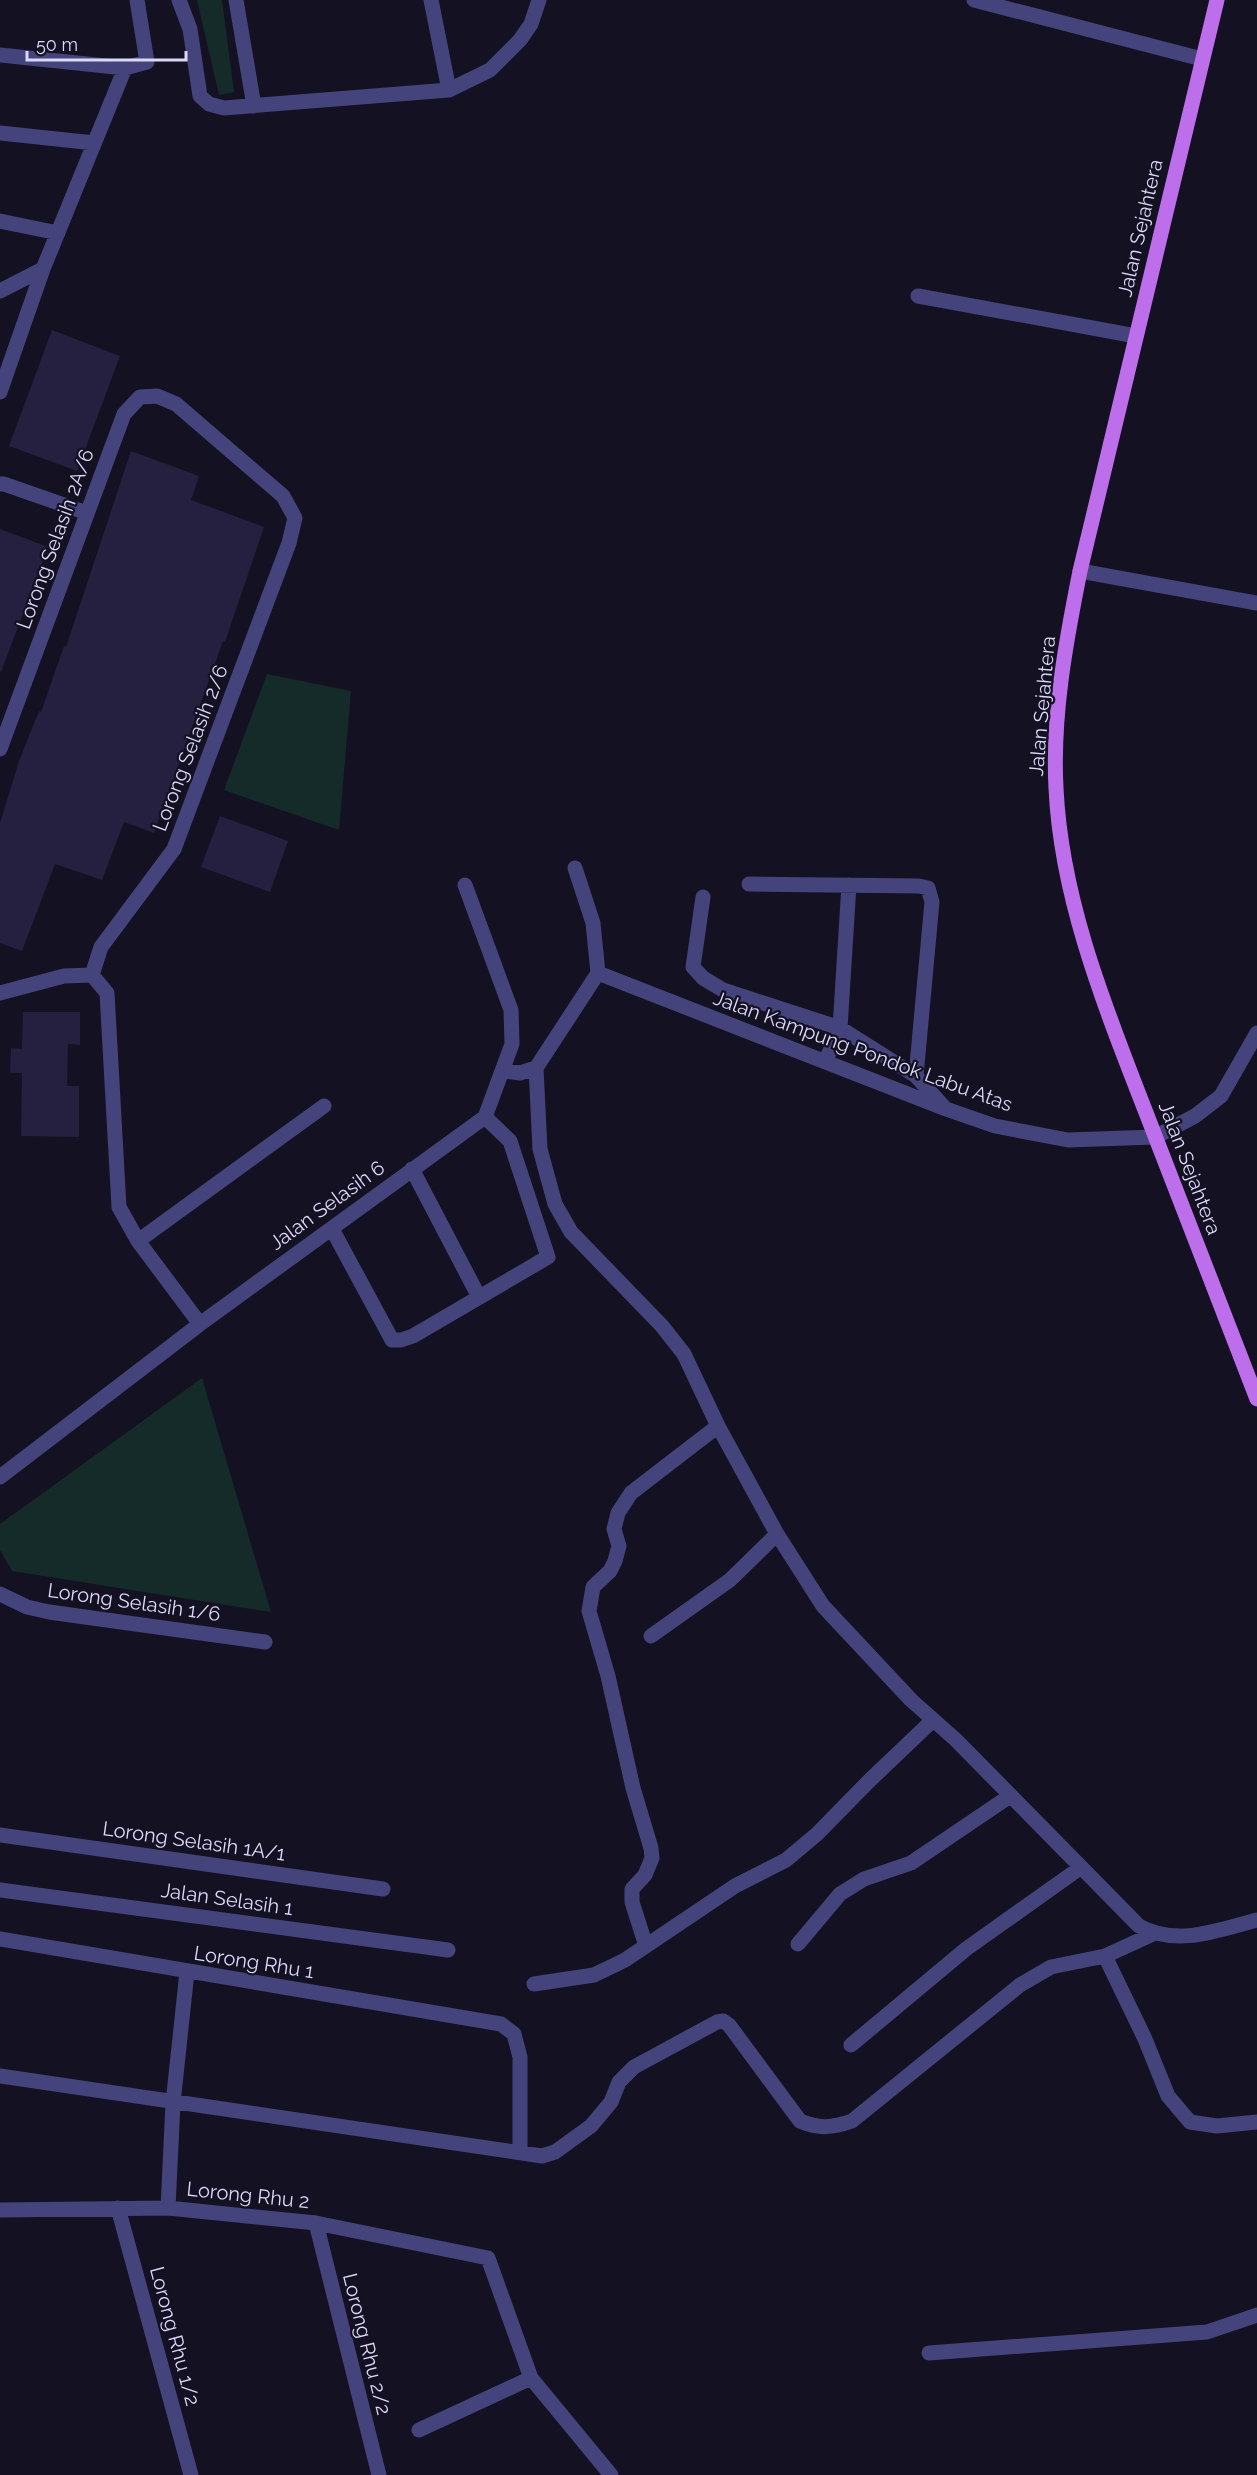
<svg xmlns="http://www.w3.org/2000/svg" width="1257" height="2475" font-family="Raleway,sans-serif">
<style>
.green{fill:#152b2a}
.building{fill:#262040}
.lines{fill:none;stroke-linecap:round;stroke-linejoin:round}
.minor{stroke:#45437b;stroke-width:15}
.major{stroke:#bc6eeb;stroke-width:15}
.labels{text-anchor:middle;dominant-baseline:central;stroke-width:4.5;stroke-linejoin:round;paint-order:stroke}
.street-label{font-size:20px;fill:#dcd8f9;stroke:#141122}
</style>
<rect width="100%" height="100%" fill="#141122"/>
<path class="green" d="M197 0H222L234 92 219 95Z
M267 674 351 691 339 830 224 790Z
M202 1378 271 1612 12 1571 0 1550V1524Z"/>
<path class="building" d="M52 330 120 356 77 471 9 446Z
M131 451 199 476 191 500 264 527 225 642 223 641 154 833 124 822 102 880 55 864 22 951 0 943V823L19 761 39 711 41 712 64 646 66 647Z
M0 529 48 547 1 672 0 671Z
M220 816 288 841 270 892 201 867Z
M23 1012H80V1045L68 1044 67 1086H79V1137L21 1136 22 1073H10L11 1048 22 1049Z"/>
<g class="lines">
<path class="minor" d="M179 0 190 29 200 96 209 104 224 108 449 90 490 70 520 40 531 24 539 0
M236 0 254 106
M431 0 449 90
M974 0 1202 59
M0 55 125 68 147 62 137 0
M0 133 94 143
M0 221 58 233
M0 291 43 269
M918 296 1136 336
M0 392 43 269 125 68
M0 484H4L87 513
M1080 571 1257 603
M0 749 124 414 140 397 157 396 176 404 283 496 295 518 289 543 174 849 101 947 92 975
M575 868 593 923 598 973
M749 884 919 886 928 888 932 902 916 1076
M703 897 693 967 703 978 723 990 840 1028 916 1076 944 1107
M598 973 536 1068 540 1149 555 1204 571 1232 662 1326 684 1354 718 1426 777 1534 823 1606 911 1700 956 1740 1139 1926C1177 1947 1218 1930 1257 1920
M598 973 946 1109 995 1126 1068 1140 1155 1137 1195 1116 1221 1096 1257 1033
M0 993 64 976 92 975 107 993 119 1207 138 1241 200 1324
M825 1062 840 1028 849 885
M504 1071 520 1073 536 1068
M412 1169 479 1297
M332 1229 392 1340H401L413 1336 548 1257 510 1141 485 1117
M138 1241 324 1106
M0 1477 200 1324 485 1117 512 1044 511 1010 465 885
M0 1594 27 1607 49 1612 265 1642
M651 1636 730 1580 777 1534
M0 1835 383 1889
M0 1890 448 1950
M0 1939 501 2024 514 2034 520 2057V2151
M798 1944 840 1894 864 1879 911 1863 1010 1796
M646 1946 632 1902V1889L645 1875 652 1858 651 1848 633 1788 608 1676 589 1611 593 1587 610 1571 615 1561 619 1546 614 1529 618 1513 631 1493 718 1426
M1105 1956 1145 2039 1168 2096 1190 2122 1217 2126 1257 2122
M534 1984 594 1975 625 1960 735 1886 786 1860 817 1834 869 1781 933 1720
M851 2045 966 1949 1080 1868
M0 2076 542 2156 555 2152 591 2126 611 2102 619 2082 634 2067 717 2022 723 2021 729 2025 800 2121C819 2129 832 2128 852 2121L1020 1985 1051 1967 1105 1956 1153 1934
M118 2208 191 2475
M168 2208 173 2103 187 1972
M0 2210 168 2208 316 2223 488 2258 531 2378 611 2475
M316 2223 379 2475
M929 2353 1207 2332 1257 2315
M419 2430 531 2378"/>
<path class="major" d="M1217 0 1080 571C1066 641 1052 716 1056 788 1061 899 1105 1007 1145 1110 1182 1207 1220 1303 1257 1399"/>
</g>
<g class="labels">
<g class="street-label">
<text transform="translate(1140 228) rotate(-77)">Jalan Sejahtera</text>
<text transform="translate(55 539) rotate(-70)">Lorong Selasih 2A/6</text>
<text transform="translate(1042 706) rotate(-85)">Jalan Sejahtera</text>
<text transform="translate(190 748) rotate(-69)">Lorong Selasih 2/6</text>
<text transform="translate(863 1051) rotate(20)">Jalan Kampung Pondok Labu Atas</text>
<text transform="translate(1190 1168) rotate(69)">Jalan Sejahtera</text>
<text transform="translate(327 1205) rotate(-36)">Jalan Selasih 6</text>
<text transform="translate(134 1602) rotate(8)">Lorong Selasih 1/6</text>
<text transform="translate(194 1841) rotate(8)">Lorong Selasih 1A/1</text>
<text transform="translate(227 1899) rotate(8)">Jalan Selasih 1</text>
<text transform="translate(254 1962) rotate(9)">Lorong Rhu 1</text>
<text transform="translate(248 2195) rotate(6)">Lorong Rhu 2</text>
<text transform="translate(175 2336) rotate(75)">Lorong Rhu 1/2</text>
<text transform="translate(367 2344) rotate(76)">Lorong Rhu 2/2</text>
</g>
</g>
<path d="M27 51v9h159v-9" fill="none" stroke="#dcd8f9" stroke-width="3"/>
<text x="36" y="51" font-size="18" fill="#dcd8f9" stroke="#141122" stroke-width="4.5" paint-order="stroke">50 m</text>
</svg>
